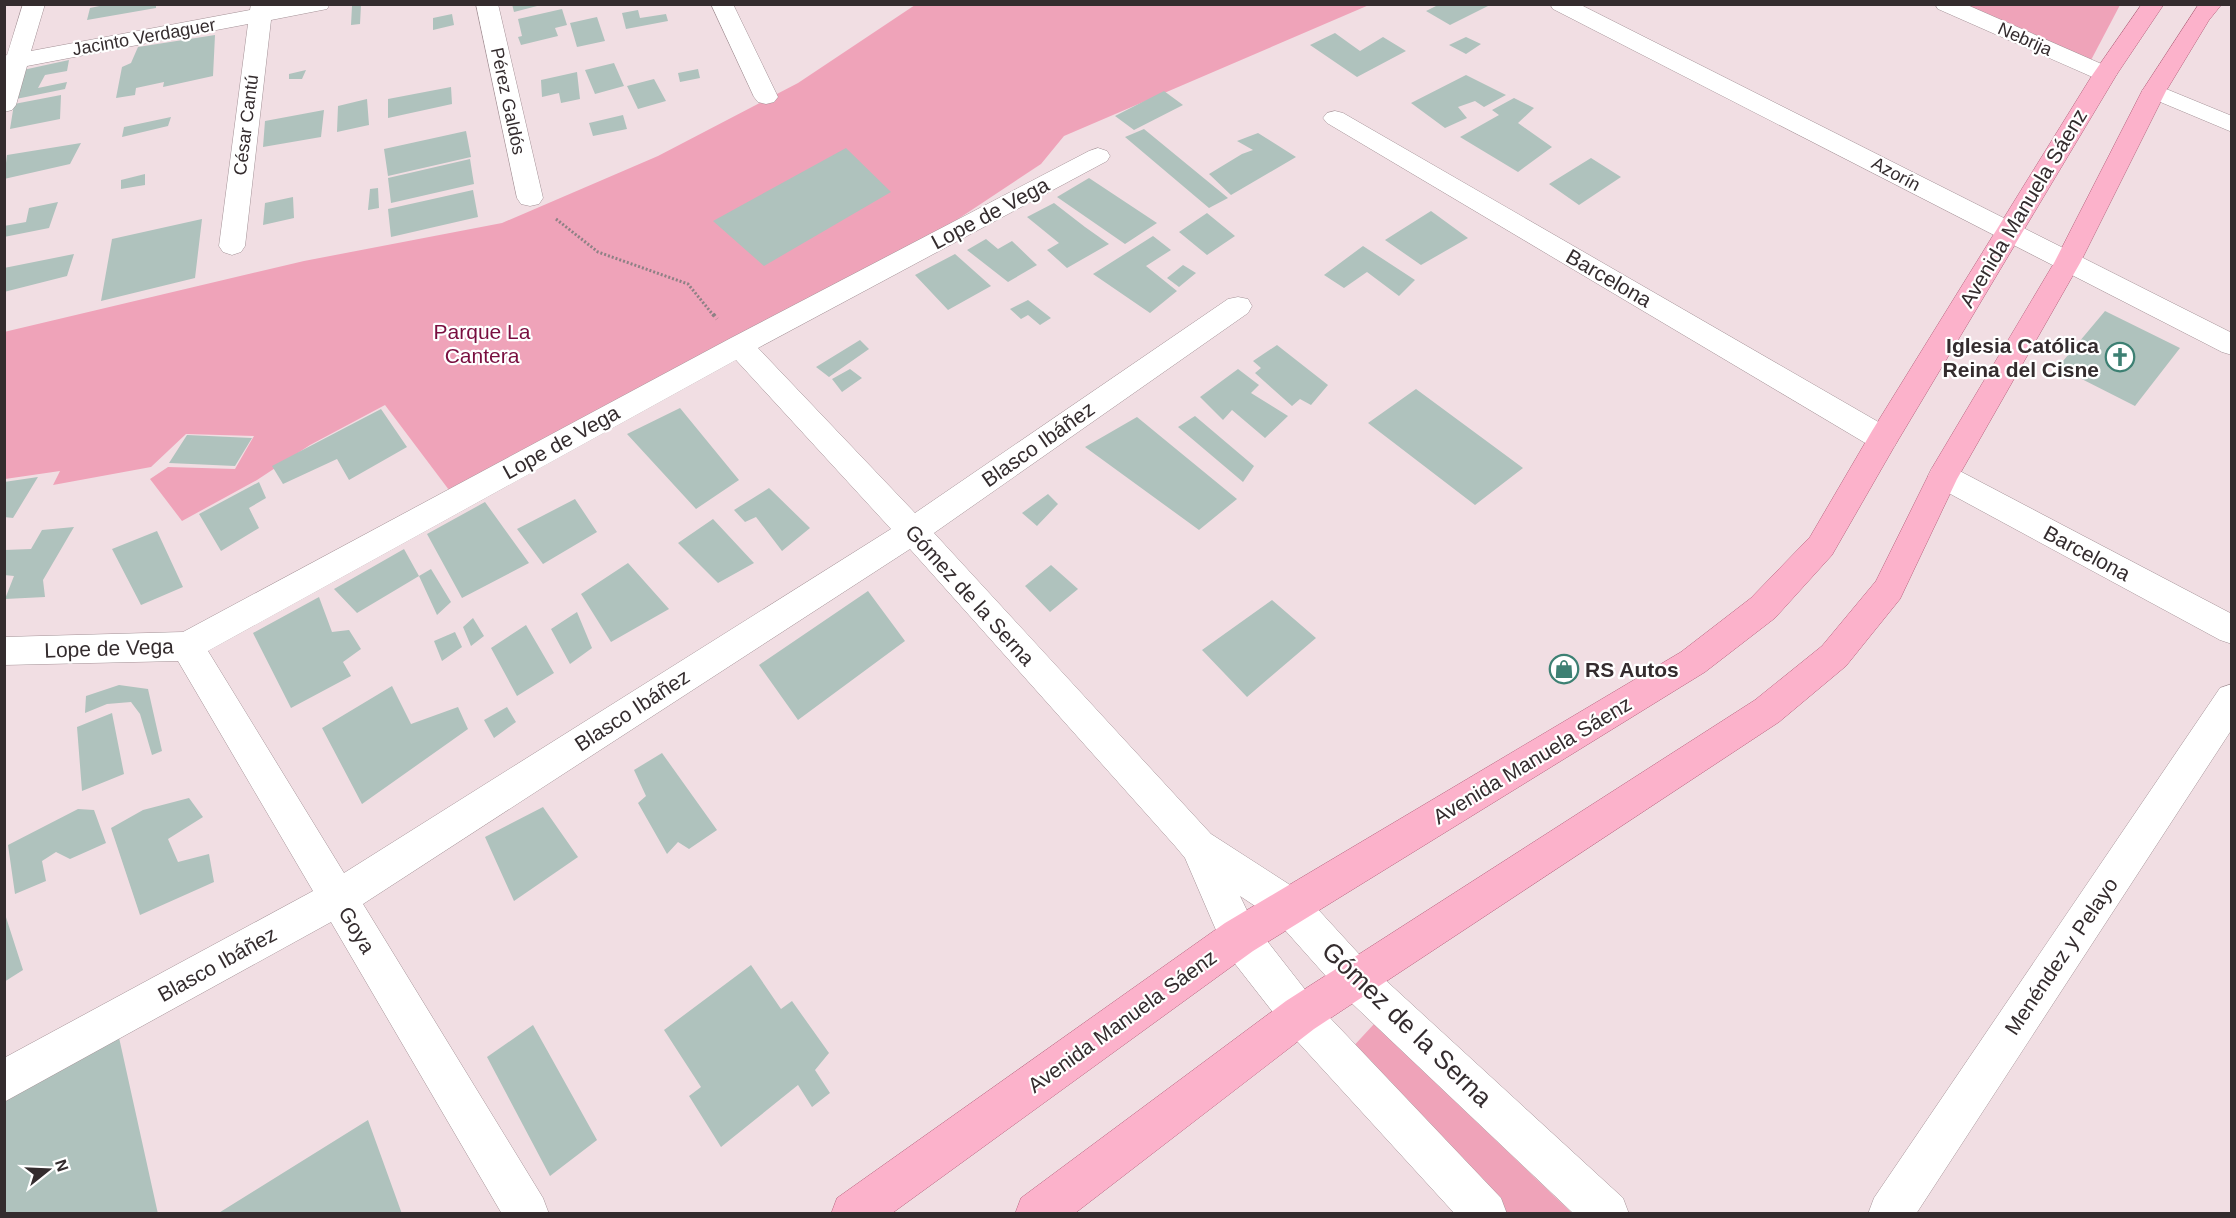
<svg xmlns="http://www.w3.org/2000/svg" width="2236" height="1218" font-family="Helvetica,sans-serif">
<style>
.green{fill:#efa3b9}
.building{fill:#afc2bd}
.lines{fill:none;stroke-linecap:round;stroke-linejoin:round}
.minor-casing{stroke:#a49297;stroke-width:1}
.primary-casing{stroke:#b5627d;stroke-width:1}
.path-far1{stroke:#8e8185;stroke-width:3;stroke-dasharray:2 2;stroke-linecap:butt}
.path{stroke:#8e8185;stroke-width:4;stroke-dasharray:3 3;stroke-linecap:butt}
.minor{fill:#fff;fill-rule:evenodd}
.primary{fill:#fcb2cb;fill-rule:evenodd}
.labels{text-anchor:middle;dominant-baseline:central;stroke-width:4.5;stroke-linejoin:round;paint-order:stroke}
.far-street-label{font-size:18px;fill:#342c2e;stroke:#fff}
.street-label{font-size:21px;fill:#342c2e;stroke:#fff}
.park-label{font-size:21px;fill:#790e3f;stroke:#fff}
.poi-label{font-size:21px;font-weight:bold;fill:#342c2e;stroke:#fff;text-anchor:end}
.near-street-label{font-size:26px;fill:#342c2e;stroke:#fff}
</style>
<rect width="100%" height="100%" fill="#f1dee3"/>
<path class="green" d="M915 5H1369L1064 136 1041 164 946 227 449 490 385 405 310 445 257 480 182 521 150 479 168 467 235 469 254 436 186 434 151 467 53 485 60 471 5 479 4 332 304 261 502 223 658 156 798 83Z
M1953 5H2120L2090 62Z
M1374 1024 1572 1213H1507L1349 1051Z"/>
<path class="building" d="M109 4H156V8L87 20 90 8Z
M512 4H541V5L514 12Z
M1440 4H1492L1450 25 1426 11Z
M361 5 360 24 351 25 352 6Z
M562 9 567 25 555 28 558 36 521 45 518 37 522 36 518 19Z
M638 10 640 18 666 14 668 21 626 29 622 13Z
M452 14 454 25 433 30V18Z
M597 17 605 41 577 47 570 23Z
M1335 33 1360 51 1383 37 1406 51 1357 77 1310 45Z
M215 35 213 76 163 87 164 82 136 88 135 95 116 98 122 67 131 63 138 47Z
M1466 37 1481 44 1466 54 1449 45Z
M69 60 67 71 45 75 38 88 67 82 65 89 16 99 23 70Z
M614 63 624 86 595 94 585 70Z
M698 69 700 78 680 82 678 73Z
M306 70 302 79H289V74Z
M577 72 580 99 561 103 559 93 542 97 541 80Z
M1466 75 1506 95 1484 107 1475 101 1458 107 1467 118 1445 128 1411 103Z
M654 79 666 101 638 109 627 86Z
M451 87 452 104 388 118V99Z
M1164 91 1183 105 1134 130 1115 116Z
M61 95 60 119 10 129 14 104Z
M1514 98 1534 108 1518 123 1552 147 1518 172 1460 137 1499 115 1492 110Z
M367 99 369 125 337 132 338 106Z
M324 110 321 137 263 147 265 121Z
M623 115 627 129 593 136 589 123Z
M171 117 168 126 122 137 124 127Z
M1144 129 1228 198 1209 208 1125 137Z
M466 131 471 157 388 176 384 149Z
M1258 133 1296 157 1231 195 1209 174 1242 154 1253 150 1237 141Z
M81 143 70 164 4 179 7 155Z
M846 148 891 192 764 266 713 221Z
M1591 158 1621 177 1579 205 1549 184Z
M470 159 474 184 391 203 388 178Z
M145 174V185L121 189V180Z
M1089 178 1157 223 1125 244 1057 197Z
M378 188 379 208 368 210 370 189Z
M473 190 478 217 391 237 388 209Z
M293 197 294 218 263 225 265 203Z
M58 202 49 228 4 237V226L26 222 29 208Z
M1054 203 1085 227 1109 244 1067 268 1047 250 1059 243 1027 217Z
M1431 211 1468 238 1421 265 1385 240Z
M1207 213 1235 236 1207 255 1179 232Z
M202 219 195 278 101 301 112 239Z
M1153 236 1171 250 1146 266 1177 291 1150 313 1093 274Z
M986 239 998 249 1012 241 1037 265 1008 282 967 250Z
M1363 246 1415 280 1399 296 1367 272 1344 288 1324 275Z
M74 254 67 276 4 292V268Z
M955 254 991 286 948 310 915 275Z
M1183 265 1196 273 1179 287 1167 278Z
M1028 300 1051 318 1040 325 1028 315 1021 319 1010 309Z
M2105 311 2180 348 2135 406 2058 367Z
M860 340 869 349 829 377 816 367Z
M1277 345 1328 385 1311 405 1300 399 1292 406 1255 373 1261 368 1253 361Z
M850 369 862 378 842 392 832 379Z
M1238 369 1259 385 1251 393 1288 416 1265 438 1232 410 1223 420 1200 397Z
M1416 389 1523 468 1475 505 1368 423Z
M680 408 739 480 696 509 627 434Z
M381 409 407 447 349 480 337 459 283 484 272 466Z
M1195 416 1254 466 1243 482 1178 427Z
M1137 417 1237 499 1199 530 1085 447Z
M187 435 252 438 235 466 169 463Z
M38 477 13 518 4 517V482Z
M259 482 266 498 249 508 259 528 221 551 199 514Z
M769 488 810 528 782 551 756 517 745 522 734 510Z
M1048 494 1058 504 1037 526 1022 513Z
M575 499 597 532 543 564 517 529Z
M485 502 529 563 462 598 427 534Z
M713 519 754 563 718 583 678 543Z
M74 527 43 580 45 597 5 599 14 576 4 575V550L31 549 42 530Z
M157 531 183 587 141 605 112 549Z
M404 549 419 576 357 613 334 589Z
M628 563 669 609 611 642 581 594Z
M1051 565 1078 589 1050 612 1025 586Z
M431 569 451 602 437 615 419 576Z
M868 591 905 641 798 720 759 665Z
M319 597 332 632 349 630 361 649 343 662 351 676 291 708 253 633Z
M1272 600 1316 638 1247 697 1202 650Z
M577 612 592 648 570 664 551 629Z
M473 618 484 636 471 646 463 627Z
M526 625 554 673 517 696 491 648Z
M455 632 462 647 442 661 434 641Z
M119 685 148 689 162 751 152 755 140 714 131 702 107 704 85 713 86 696Z
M392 686 411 724 458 707 468 729 362 804 322 728Z
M507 707 516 722 494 738 484 720Z
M112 713 124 774 82 791 77 727Z
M662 753 717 830 689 849 678 842 667 854 638 803 646 796 634 770Z
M189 798 203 817 168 839 178 862 209 854 214 882 140 915 111 828 143 810Z
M543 807 578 857 514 901 485 837Z
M78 809 94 810 106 843 70 859 56 852 42 861 46 881 15 894 8 845Z
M4 911 23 970 4 982Z
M751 965 781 1009 792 1001 829 1053 815 1070 830 1093 812 1107 798 1085 721 1147 689 1096 701 1087 664 1030Z
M533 1025 597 1140 550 1176 487 1057Z
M118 1033 158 1214H4V1095Z
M368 1120 402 1214H217Z"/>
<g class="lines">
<g class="minor-casing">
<path id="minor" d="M23 4H45L31 51 250 10 251 4H330L327 9 271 20 245 246 241 252 232 255 223 252 219 246 248 24 27 66 16 105 12 110 4 112V56L7 55Z
M476 4H498L543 198 539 204 530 206 521 204 517 198Z
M711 4H733L778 97 774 102 766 104 758 102 754 97Z
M1550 4H1579L2232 333V355L2222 352 1553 9Z
M1935 4H1965L2113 69 2117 74 2113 79 2105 81 2097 79 1938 9Z
M2154 84 2232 116V132L2146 96 2142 91 2146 86Z
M1335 111 1343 113 1894 431 1898 439 1894 447 1883 450 1872 447 1327 123 1323 118 1327 113Z
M1098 148 1107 151 1110 156 1107 161 758 348 915 513 1228 299 1238 297 1248 299 1252 306 1248 313 934 533 1211 834 1304 894 1369 965 1623 1198 1629 1214H1574L1341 993 1276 920 1240 896 1253 923 1314 1001 1501 1198 1507 1214H1455L1286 1029 1225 951 1185 858 1175 846 910 549 363 904 543 1198 549 1214H502L331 922 4 1102V1058L313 891 178 661 4 665V637L183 632 729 339 1089 151ZM736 360 891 529 344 873 208 651Z
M1943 464 1954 468 2232 614V644L2220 640 1932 484 1928 476 1932 468Z
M2232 684V729L1916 1214H1868L1874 1198 2220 688Z"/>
</g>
<g class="primary-casing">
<path id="primary" d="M2142 4H2164L2117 74 1894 447 1832 555 1775 618 1705 672 1253 951 891 1214H831L837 1198 1225 923 1681 652 1751 598 1810 537 1872 431 2093 74Z
M2199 4H2222L2209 20 2166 91 2080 263 1957 479 1900 599 1846 666 1779 722 1314 1029 1074 1214H1015L1021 1198 1286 1001 1755 700 1822 646 1876 581 1932 468 2054 263 2142 91Z"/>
</g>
<path class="path-far1" d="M556 219 598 252 688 284 714 316"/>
<path class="path" d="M713 314 717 319"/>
<use href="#minor" class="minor"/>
<use href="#primary" class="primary"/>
</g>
<defs>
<g id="church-ring" transform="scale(1.5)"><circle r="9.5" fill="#fff" stroke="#3d8073" stroke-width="1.5"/><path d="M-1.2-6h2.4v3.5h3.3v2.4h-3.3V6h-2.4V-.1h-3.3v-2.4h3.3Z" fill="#3d8073"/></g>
<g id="shop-ring" transform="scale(1.5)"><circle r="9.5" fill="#fff" stroke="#3d8073" stroke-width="1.5"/><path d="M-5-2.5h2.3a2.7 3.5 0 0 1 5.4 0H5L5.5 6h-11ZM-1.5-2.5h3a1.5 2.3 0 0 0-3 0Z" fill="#3d8073"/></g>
</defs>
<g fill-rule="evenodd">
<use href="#church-ring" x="2120" y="357"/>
<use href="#shop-ring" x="1564" y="669"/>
</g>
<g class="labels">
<g class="far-street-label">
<text transform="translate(144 37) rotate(-10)">Jacinto Verdaguer</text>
<text transform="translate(2025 39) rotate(24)">Nebrija</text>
<text transform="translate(508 101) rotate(78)">Pérez Galdós</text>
<text transform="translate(246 125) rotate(-83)">César Cantú</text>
<text transform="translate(1896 174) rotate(28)">Azorín</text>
</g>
<g class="street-label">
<text transform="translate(2023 208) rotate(-59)">Avenida Manuela Sáenz</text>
<text transform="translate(990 213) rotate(-28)">Lope de Vega</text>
<text transform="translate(1609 278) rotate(30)">Barcelona</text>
<text transform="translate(561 442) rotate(-29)">Lope de Vega</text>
<text transform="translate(1038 444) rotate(-35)">Blasco Ibáñez</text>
<text transform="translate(2087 553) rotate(28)">Barcelona</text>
<text transform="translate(970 595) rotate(48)">Gómez de la Serna</text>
<text transform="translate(109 648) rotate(-2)">Lope de Vega</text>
<text transform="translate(632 710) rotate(-33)">Blasco Ibáñez</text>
<text transform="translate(1532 760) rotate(-31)">Avenida Manuela Sáenz</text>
<text transform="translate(357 930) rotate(59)">Goya</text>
<text transform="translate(2061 956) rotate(-56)">Menéndez y Pelayo</text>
<text transform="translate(217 964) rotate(-29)">Blasco Ibáñez</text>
<text transform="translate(1122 1021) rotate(-36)">Avenida Manuela Sáenz</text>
</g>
<g class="park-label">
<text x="482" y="331">Parque La<tspan x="482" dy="24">Cantera</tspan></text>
</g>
<g class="poi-label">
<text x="2099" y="345">Iglesia Católica<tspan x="2099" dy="24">Reina del Cisne</tspan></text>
<text x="1585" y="669" text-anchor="start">RS Autos</text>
</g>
<g class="near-street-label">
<text transform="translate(1407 1024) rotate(44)">Gómez de la Serna</text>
</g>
</g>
<rect width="2236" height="1218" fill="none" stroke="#342c2e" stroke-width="12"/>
<g transform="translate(48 1170) rotate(72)" stroke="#ffffff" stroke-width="4.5" paint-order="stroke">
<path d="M0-4.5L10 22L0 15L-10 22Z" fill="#342c2e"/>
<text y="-9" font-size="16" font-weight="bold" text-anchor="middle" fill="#342c2e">N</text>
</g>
</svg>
